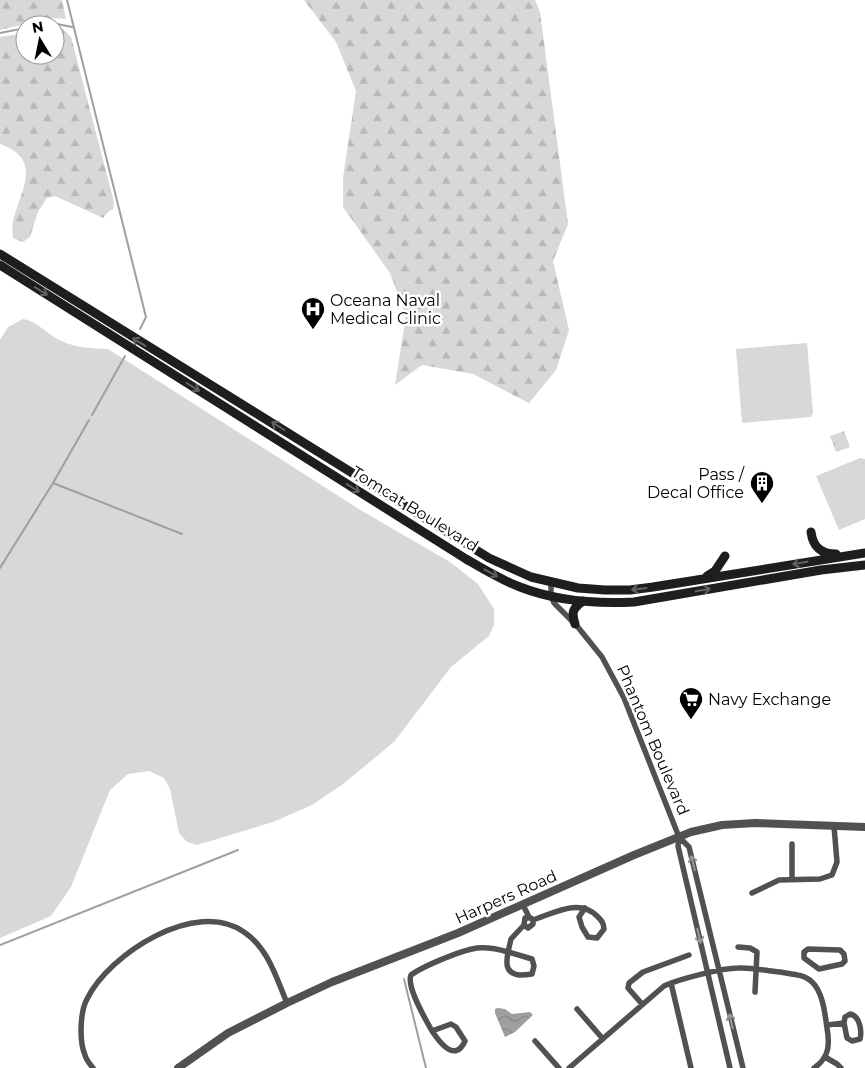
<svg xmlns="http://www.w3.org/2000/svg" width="865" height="1068" font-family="Montserrat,sans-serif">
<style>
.green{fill:#d8d8d8}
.forest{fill:url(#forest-firs)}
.park{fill:url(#park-tufts)}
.water{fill:url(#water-waves)}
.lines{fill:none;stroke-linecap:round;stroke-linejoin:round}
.stream{stroke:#9f9f9f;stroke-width:2}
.minor{stroke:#515151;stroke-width:5.5}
.tertiary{stroke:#515151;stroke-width:8}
.secondary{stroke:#1e1e1e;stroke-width:9}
.oneway{stroke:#626262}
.oneway2{stroke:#979797}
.labels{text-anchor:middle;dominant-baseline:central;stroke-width:5;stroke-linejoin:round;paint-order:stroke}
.poi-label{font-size:16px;fill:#000;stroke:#fff;text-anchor:start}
.street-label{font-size:16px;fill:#000;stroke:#fff}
</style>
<defs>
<pattern id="forest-firs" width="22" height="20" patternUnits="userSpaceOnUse" patternTransform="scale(1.25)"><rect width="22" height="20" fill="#d8d8d8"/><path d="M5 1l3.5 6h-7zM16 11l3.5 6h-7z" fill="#b8b8b8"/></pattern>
<pattern id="park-tufts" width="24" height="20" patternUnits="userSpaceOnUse" patternTransform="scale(1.25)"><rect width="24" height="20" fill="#d8d8d8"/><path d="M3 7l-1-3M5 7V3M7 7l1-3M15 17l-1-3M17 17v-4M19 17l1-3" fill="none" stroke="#b8b8b8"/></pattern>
<pattern id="water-waves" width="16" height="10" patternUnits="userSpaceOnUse" patternTransform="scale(1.25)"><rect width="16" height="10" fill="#9f9f9f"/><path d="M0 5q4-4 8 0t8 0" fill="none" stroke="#878787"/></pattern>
</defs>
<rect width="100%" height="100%" fill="#fff"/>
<path class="green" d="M23 319C36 321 43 330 54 337 72 348 88 348 108 349L362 511 450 562 478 584 494 609V625L489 636 451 667 394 742 343 784 312 805 273 822 197 845 187 842 179 833 170 789 164 778 149 771 128 774 110 790 71 887 51 916 0 938V340L8 327Z
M807 343 813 413 811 417 742 423 736 349Z
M860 458 865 459V519L839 530 816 476Z"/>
<path class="forest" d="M0 0H62L66 19 53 18 0 30Z
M304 0H535L540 12 568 224 553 261 569 330 556 370 529 403 473 374 422 365 395 385 406 316 390 273 343 207V178L356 91 336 42Z
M55 29H63L71 37 114 202 113 209 109 211 103 218 55 196 47 198 38 212 30 237 23 242 13 238C6 205 54 163 0 144V37L25 33V55H55Z"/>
<path class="park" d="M844 431 850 447 836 452 830 436Z"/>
<path class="water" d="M498 1008 505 1009 512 1014 530 1012 533 1015 515 1032 505 1037 495 1013V1009Z"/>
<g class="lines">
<path class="stream" d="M67 0 146 317 140 329
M43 25 52 23 72 27
M0 33 25 28
M92 415 125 356
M53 483 182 534
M0 568 53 483 89 420
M0 945 238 850
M404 979 426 1068"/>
<path class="minor" d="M551 582V596L554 603 577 626 602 657 624 698 679 837 689 847 743 1068
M679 837 678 846 730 1068
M792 844V879
M752 893 779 880 820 879 832 875 837 862 834 826
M523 905 529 917
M533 920C554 913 579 898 597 916 601 920 604 923 604 929L597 938 588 937 582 927 579 917 585 908
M524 925 525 918H531L533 920
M524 925 528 928 533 924V920
M738 947 750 948 757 952 755 992
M808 949 840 950 844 954 845 961 842 964 819 969 804 958V952Z
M508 952 532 959 534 966 532 974C527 975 524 975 519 975 505 973 506 963 508 952Z
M671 983 691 1068
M642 1004 628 988 629 983 643 972 689 955
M577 1009 603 1039
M850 1014C860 1016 862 1031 860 1039L852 1041 847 1038 844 1023 845 1017Z
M451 1024 456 1027 465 1041C455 1063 440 1043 432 1031Z
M827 1025 844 1023
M432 1031C426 1020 406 987 411 975 423 966 462 950 477 948 488 947 498 949 508 952L511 939 524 925
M535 1041 559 1068
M825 1057 837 1064 841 1068
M93 1068C90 1064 86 1060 85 1055 79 1041 80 1012 87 999 109 954 196 898 244 932 268 948 276 977 287 1003
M569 1068 664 986C679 979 722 968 738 968 752 967 766 971 780 972 790 974 804 974 812 982 823 992 825 1014 827 1028 830 1045 829 1058 814 1068"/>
<path class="tertiary" d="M178 1068 228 1033 287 1003 332 982 458 933 634 855 691 832 722 825 755 823 865 827"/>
<path class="secondary" d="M0 254 489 558 531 577 578 588 605 590H630L653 587 865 553
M0 265 466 559C483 569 501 580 520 587 556 601 596 604 634 602L821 570 865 565
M811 532C813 547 821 554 836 554
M707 576 715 571 725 556
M575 624C571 612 573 608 583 601"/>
</g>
<defs><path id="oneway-shaft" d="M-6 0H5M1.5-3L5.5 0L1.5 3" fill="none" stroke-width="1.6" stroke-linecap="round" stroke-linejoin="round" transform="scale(1.25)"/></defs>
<g class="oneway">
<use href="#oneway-shaft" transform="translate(41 291) rotate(32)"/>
<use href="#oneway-shaft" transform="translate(139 342) rotate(-149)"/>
<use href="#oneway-shaft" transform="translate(193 387) rotate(32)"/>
<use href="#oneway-shaft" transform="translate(278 426) rotate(-148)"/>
<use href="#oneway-shaft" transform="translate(353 488) rotate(32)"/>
<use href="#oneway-shaft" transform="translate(800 563) rotate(171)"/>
<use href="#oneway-shaft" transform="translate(491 573) rotate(29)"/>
<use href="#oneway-shaft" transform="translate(639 589) rotate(173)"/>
<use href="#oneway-shaft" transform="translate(703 590) rotate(-10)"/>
</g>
<g class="oneway2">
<use href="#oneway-shaft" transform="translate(693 863) rotate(-104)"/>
<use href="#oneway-shaft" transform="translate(699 936) rotate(77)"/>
<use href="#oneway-shaft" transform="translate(731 1021) rotate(-103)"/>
</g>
<defs>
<g id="hospital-pin" transform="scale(1.25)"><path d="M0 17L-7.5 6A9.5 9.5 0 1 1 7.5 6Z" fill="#000" stroke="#fff"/><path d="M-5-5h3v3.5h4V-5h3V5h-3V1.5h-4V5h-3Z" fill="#fff"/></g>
<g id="building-pin" transform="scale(1.25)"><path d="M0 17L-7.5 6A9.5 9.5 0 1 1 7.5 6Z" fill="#000" stroke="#fff"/><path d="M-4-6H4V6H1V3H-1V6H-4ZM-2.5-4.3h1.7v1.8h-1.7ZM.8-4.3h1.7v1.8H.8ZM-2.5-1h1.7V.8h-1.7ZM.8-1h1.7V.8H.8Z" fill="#fff"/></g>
<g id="supermarket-pin" transform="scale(1.25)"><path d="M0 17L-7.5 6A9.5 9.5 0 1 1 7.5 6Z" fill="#000" stroke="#fff"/><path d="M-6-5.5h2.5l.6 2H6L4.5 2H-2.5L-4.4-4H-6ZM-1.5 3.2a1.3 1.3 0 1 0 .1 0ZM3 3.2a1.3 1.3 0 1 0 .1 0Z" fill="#fff"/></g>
</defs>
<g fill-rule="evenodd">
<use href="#hospital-pin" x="313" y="309"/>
<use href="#building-pin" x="762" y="483"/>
<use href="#supermarket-pin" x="691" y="699"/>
</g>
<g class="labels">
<g class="poi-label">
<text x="330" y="300">Oceana Naval<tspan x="330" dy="18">Medical Clinic</tspan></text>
<text x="744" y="474" text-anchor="end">Pass /<tspan x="744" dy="18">Decal Office</tspan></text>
<text x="708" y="699">Navy Exchange</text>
</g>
<g class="street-label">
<text transform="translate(415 509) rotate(32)">Tomcat Boulevard</text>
<text transform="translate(653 740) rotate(67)">Phantom Boulevard</text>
<text transform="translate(506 897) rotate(-24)">Harpers Road</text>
</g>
</g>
<g transform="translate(40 40) rotate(350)"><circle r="24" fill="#ffffff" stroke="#999999"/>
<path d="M0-4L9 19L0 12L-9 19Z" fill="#000000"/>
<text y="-8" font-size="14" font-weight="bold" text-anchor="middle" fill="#000000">N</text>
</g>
</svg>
